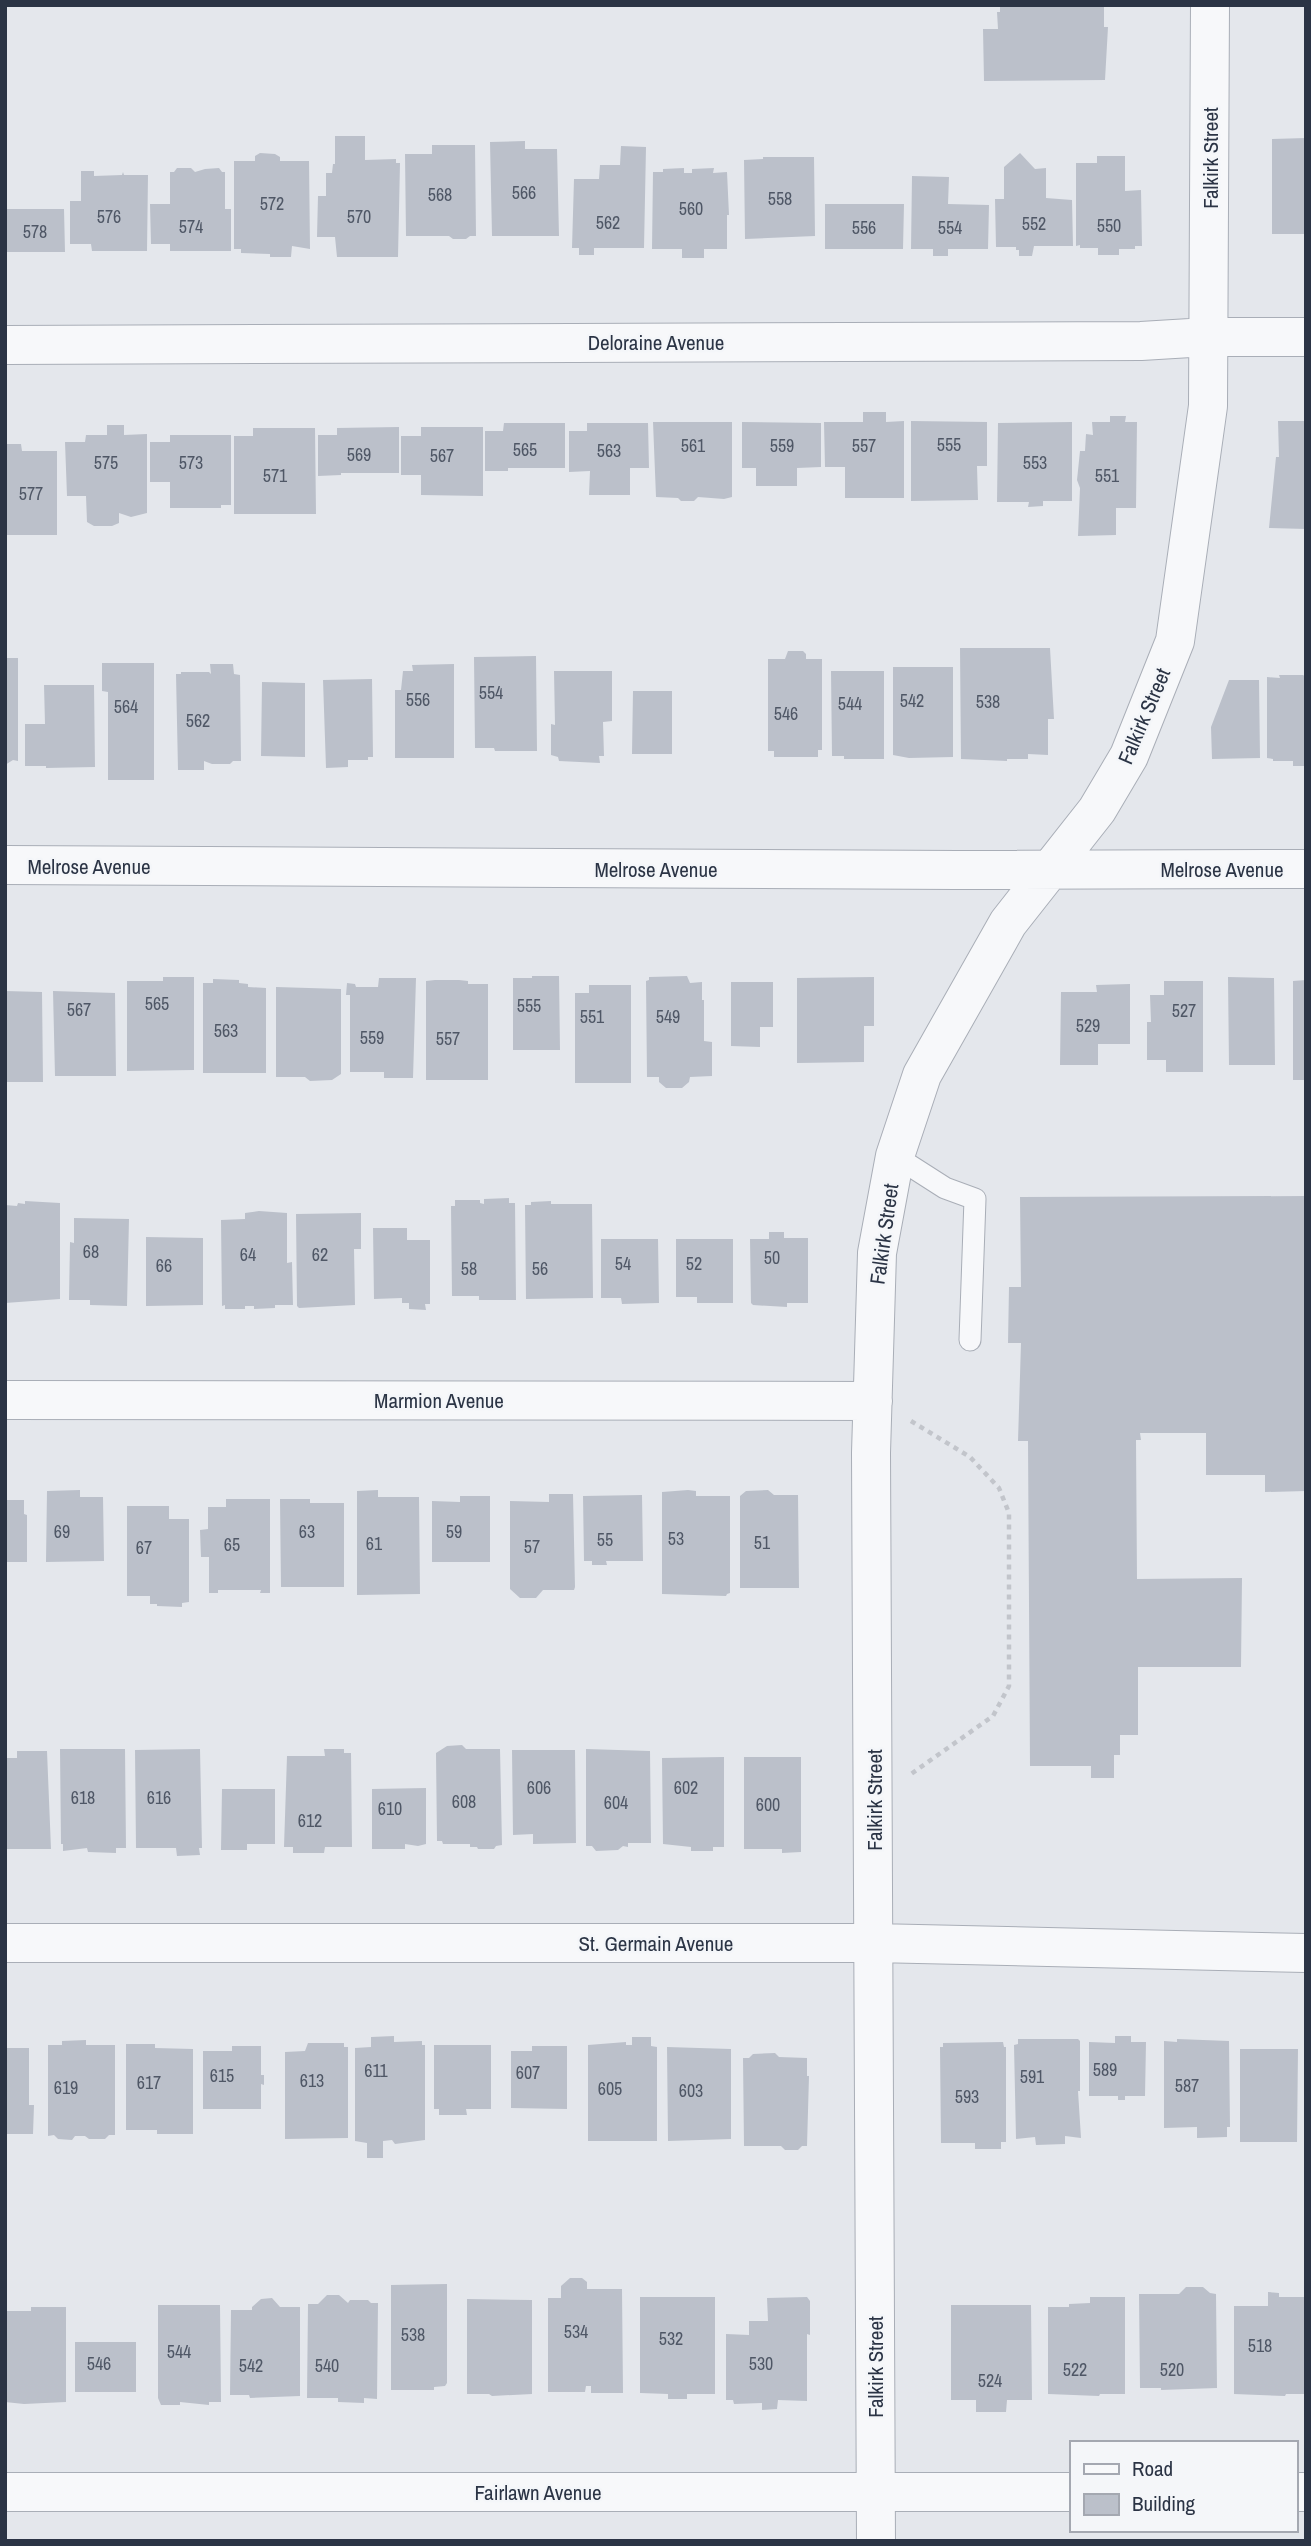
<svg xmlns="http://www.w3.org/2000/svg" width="1311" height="2546" font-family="'Archivo Narrow',sans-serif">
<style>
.building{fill:#bbc0ca}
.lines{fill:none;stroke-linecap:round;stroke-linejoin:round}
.lane-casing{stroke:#a9aeb7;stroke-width:23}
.street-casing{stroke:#a9aeb7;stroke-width:40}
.path{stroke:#c2c5cb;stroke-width:4.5;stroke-dasharray:5 5;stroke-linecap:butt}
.lane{stroke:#f7f8fa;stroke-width:21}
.street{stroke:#f7f8fa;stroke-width:38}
.labels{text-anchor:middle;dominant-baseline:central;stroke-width:5;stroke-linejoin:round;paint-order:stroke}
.number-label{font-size:18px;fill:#4f5766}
.street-label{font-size:21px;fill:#2b3445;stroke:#f4f6f9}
</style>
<rect width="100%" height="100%" fill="#e4e7ec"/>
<path class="building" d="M1000 5H1104V27H1108L1105 80 984 81 983 29H998L997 12H1000Z
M335 136H365V160L396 159V163H400L398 257H337L335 237H317L318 196H326V173H332L333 164H335Z
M1306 138V234H1272V139Z
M525 141V149H557L559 236H492L490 142Z
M432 145H475L476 236H470L466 239H453L449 236H406L405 154H432Z
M621 146 646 147 644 248H594V255H579V248H572L574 179H599L600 165H620Z
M260 153 275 154 280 157V161H309L310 249 292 246 291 257H270V254L241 253V249H234V161H255V156Z
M1020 153 1035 169 1046 168V198L1072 200 1073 246H1034L1032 256H1019V250H1016V247H996L995 199H1004V167Z
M1097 156H1125V191L1141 190 1142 246H1135V249H1119V255H1098V248H1080V245L1076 246V163H1097Z
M763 157H814L815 236 745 239 744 160 763 159Z
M177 168H191L195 172 205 169 219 168 222 172H225V209H231V251H170V244H151L150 204H170V172H174Z
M684 168V173H692V169L714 168 713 173 727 172 729 215H727V249H704V258H682V249H652L653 172H663V169Z
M81 171H94V176L122 175 123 172 124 175H148L147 251H92L91 244H70V201H81Z
M912 176 949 177 948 204 989 205 988 249H948V256H933V249H911Z
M825 204H904L903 249H825Z
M5 209H64L65 252H5Z
M863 412H886V422L904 421V498H845V467H825L824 422H863Z
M1110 416H1126L1125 422H1137L1136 508H1116V535L1078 536 1080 488 1077 480 1080 451H1085L1086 434 1093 435 1092 422H1110Z
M911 421 987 422V466H977L978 500 911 501Z
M1278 421H1306V529L1269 528 1276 457H1279Z
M653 422H732V497L724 499 698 497 694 501H681L678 498 656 497Z
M742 422 821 423V467L797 468V486H756V468H742Z
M1072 422V501H1043V506L1028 507 1029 502H997L998 423Z
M504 423H565V468H508V471H485V431H503Z
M587 423H648L649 468H630V495H589L590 471 569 472V431H587Z
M107 425H124V435L147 434V513L131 517 119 513V523L112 526H94L87 522 86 496H67L65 442H85L86 435H107Z
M399 427V473H341V475L318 476V435H337V428Z
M421 427H483V496L421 495V475H401V436H421Z
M253 428H315L316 514H234V436H253Z
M170 435H231V505H221V508H170V482H150V442H170Z
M5 444H21L22 451H57V535H5Z
M960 648H1050L1054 719H1048V755L1028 754V759H1007V761L961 759Z
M788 651H803L806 654V659H822V750H818V757H774V751H768V659H785Z
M536 656 537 751H495L494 748H475L474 657Z
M5 658H18V761L13 760 5 765Z
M102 663H154V780H108V692L102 691Z
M210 664H233L234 674 240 675 241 761H233L230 764H212L204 761V770H178L176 674H181V672H209L211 674Z
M454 664V758H395V690H401L403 671H413L412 665Z
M893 667H953V757L909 758 893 755Z
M554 671H612V721L603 722 604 756H599L600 763 559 761 558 757 551 755V724L555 725Z
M831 671H884V759H844V756H832Z
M1279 675H1303L1306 677V766H1293V761H1273V759L1267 758V677L1280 678Z
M372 679 373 757H368V760H348V767L326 768 323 680Z
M1229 680H1259L1260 758 1212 759 1211 727Z
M262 682 305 683V757L261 756Z
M44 685H94L95 767 46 768V766H25V724H45Z
M633 691H672V754H632Z
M532 976H559L560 1050H513V978H532Z
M687 976 690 983 702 982V1000H704V1041L712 1042V1076L690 1077 689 1082 682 1088H666L659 1082V1077H647L646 981 649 980V977Z
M163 977H194V1070L127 1071V981H163Z
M874 977V1026H864V1062L797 1063V978Z
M1228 977 1274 978 1275 1065H1229Z
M379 978H416L413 1078H384V1072H350V995H346L347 983 355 984 356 987H378Z
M213 979 239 980V983L248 984V987L266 988V1073H203V983H213Z
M435 980H459L468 981V984H488V1080H426V981Z
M1306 980V1080H1293V981Z
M1164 981H1203V1072H1166V1060H1147V1022H1151L1150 995H1164Z
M731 982H773V1027H760V1047L731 1046Z
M1130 984V1044H1098V1065H1060L1061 992H1097L1096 985Z
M589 985H631V1083H575V993H589Z
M276 987 341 989V1074L332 1080 310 1081 305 1077H276Z
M5 991 42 992 43 1082H5Z
M53 991 115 993 116 1076H55Z
M1306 1196V1491L1265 1492V1475H1206V1433H1140L1141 1440H1136L1137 1579 1242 1578 1241 1667H1138V1735H1120V1755H1114V1778H1091V1766H1030L1028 1441H1018L1021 1343H1008L1009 1287H1021L1020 1197Z
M509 1198V1203H515L516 1300H479V1296H452L451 1206H455V1200H480V1203L484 1204V1199Z
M25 1201 60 1203V1299L5 1303V1205L17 1206 18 1203 25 1204Z
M551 1201V1204H592L593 1298 526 1299 525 1205H531V1202Z
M259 1211 287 1213V1263L292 1262 293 1305H275V1308L254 1309V1306H245V1309H225V1305L222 1306 221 1220 245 1219V1213Z
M361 1213V1249H354L355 1305 299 1308 297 1306 296 1214Z
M74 1218 129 1219 127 1306 90 1305V1300H69L70 1242 74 1243Z
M373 1228H407V1240H430V1304H425L426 1310 409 1309V1303H402V1298L374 1299Z
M769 1232H784V1238H808V1303H787V1307L753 1305 751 1303 750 1239H769Z
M146 1237 203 1238V1305L146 1306Z
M601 1239H658L659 1303 622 1304 621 1298H601Z
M676 1239H733V1303H697V1297H676Z
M80 1490V1497H103L104 1561 46 1562 47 1491Z
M378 1490V1497H419L420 1594 357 1595V1491Z
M688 1490 696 1491V1496H730V1593L727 1594 726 1596 662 1594V1492Z
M768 1490 774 1495H798L799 1588H740V1496L746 1491Z
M549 1494H573L575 1587 574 1590H543L536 1598H520L510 1589V1501L549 1502Z
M642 1495 643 1561H606L607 1565H592V1561H584L583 1496Z
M460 1496H490V1562H432V1501L460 1502Z
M226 1499H270V1593H260L261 1590H218V1593H209V1557H201L200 1530 208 1529V1507H226Z
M280 1499H310V1503H344V1587H281Z
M5 1500H24V1514L27 1515V1562H5Z
M127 1506H169V1519H189V1602L182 1603V1607L157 1606V1604H150V1596H127Z
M462 1745 466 1749H500L502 1845 496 1846 494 1849H478L477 1847H470V1844H443L442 1841H437L436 1753 447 1746Z
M60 1749H125L126 1848H116V1853L88 1852 87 1848 63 1851V1844H61Z
M200 1749 202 1848H199L200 1855 177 1856 176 1848H136L135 1750Z
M324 1749H344V1753H351L352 1847H325L324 1853H293V1847H284L287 1756H325Z
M586 1749 650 1751 651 1843H628V1847L623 1846 618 1850 596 1851 592 1846H586Z
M512 1750H575L576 1843 533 1844V1834L513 1835Z
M17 1751H47L51 1849H5V1758H17Z
M724 1757V1847H713V1851H691V1847L663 1844 662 1758Z
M744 1757H801V1852L782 1853V1849H744Z
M426 1788V1844L418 1846 405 1844V1849H372V1789Z
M222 1789H275V1844H247V1850H221Z
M394 2036V2042L422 2041V2045H425V2140L395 2144 392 2140 383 2141V2158H367V2143L355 2141V2048L371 2047V2037Z
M1115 2036H1131V2042H1146L1145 2096H1125V2100H1118V2096H1089V2042L1115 2043Z
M632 2037H651V2046L657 2047V2141H588V2045L626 2042V2045H632Z
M1018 2039H1078L1080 2041V2091H1078L1081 2138 1065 2136V2144L1036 2145 1035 2137 1016 2139 1014 2045 1018 2044Z
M1177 2039 1229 2041 1230 2127H1227V2137L1197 2138V2127L1164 2128V2041L1177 2042Z
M86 2040V2045H115V2135H109L105 2139H89L85 2136H75L72 2140 58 2139 54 2135 48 2136V2045H62V2041Z
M1003 2042 1004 2047H1006V2142H1001V2149H975V2143H941L940 2047H943V2043Z
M308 2043H344V2047H348V2138L285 2139V2052L305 2051Z
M126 2044H155V2048L193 2049V2134H157V2130H126Z
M434 2045H491V2109H466L467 2115H439V2109H434Z
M232 2046H261V2075H264V2085L261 2084V2109H203V2051H232Z
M532 2046H567V2109L511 2108V2051H532Z
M667 2047 731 2049V2139L668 2141Z
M5 2048H29V2105H34L33 2134H5Z
M1240 2049H1298L1297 2142H1240Z
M775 2053 779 2057 807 2058V2076H809L807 2146H802L798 2150H785L781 2146H744L743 2058H749L753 2054Z
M570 2278H582L587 2282V2289H622L623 2393H591V2386H586L585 2392H548V2298H561V2286Z
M447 2284V2383L445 2386 434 2387V2390H391V2285Z
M1186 2287H1203L1210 2293 1216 2294 1217 2388 1161 2390V2388H1140L1139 2294H1179Z
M1268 2292 1279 2293V2297H1306V2394H1286L1285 2396 1234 2394V2306H1268Z
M327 2295H339L348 2303 350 2300H368L371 2303H378L377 2399 364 2398V2403L338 2402V2398H307L308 2304H318Z
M640 2297H715V2394H687V2399H668V2394L640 2393Z
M807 2297 810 2301V2335L807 2334V2401L778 2400 777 2409 762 2410V2403L734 2404 733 2400H726V2334L749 2335V2321H768L767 2298Z
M1090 2297H1125V2394H1100L1099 2396 1048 2394V2307H1069V2304L1090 2303Z
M272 2298 280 2307H300V2396L250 2398 249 2395H230L231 2310H252V2307L261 2299Z
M467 2299 532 2300V2394L492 2396 489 2394H467Z
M158 2305H220L221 2402H209V2405L180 2402V2405H161L158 2398Z
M951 2305H1031L1032 2400H1007L1006 2412H976V2400H951Z
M31 2307H66V2402L24 2404 5 2402V2311H31Z
M75 2342H136V2392H75Z"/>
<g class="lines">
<g class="lane-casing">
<path id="lane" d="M895 1156 945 1188 975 1199 970 1340"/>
</g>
<g class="street-casing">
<path id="street" d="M5 345 1141 341 1207 337H1306
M5 865 957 870 1306 869
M5 1400 873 1401
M5 1943H874L1306 1953
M5 2492H1071
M1295 2492H1306
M876 2541 871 1453 877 1253 895 1156 922 1075 1008 923 1097 810 1129 756 1175 641 1208 406 1210 5"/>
</g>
<path class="path" d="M911 1421 970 1457 999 1488 1009 1513V1686L993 1716 911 1774"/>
<use href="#lane" class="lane"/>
<use href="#street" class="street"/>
</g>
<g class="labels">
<g class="number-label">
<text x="524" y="192">566</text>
<text x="440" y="194">568</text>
<text x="780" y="198">558</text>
<text x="272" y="203">572</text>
<text x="691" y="208">560</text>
<text x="109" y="216">576</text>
<text x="359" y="216">570</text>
<text x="608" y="222">562</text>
<text x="1034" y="223">552</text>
<text x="1109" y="225">550</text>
<text x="191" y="226">574</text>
<text x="864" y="227">556</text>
<text x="950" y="227">554</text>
<text x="35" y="231">578</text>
<text x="949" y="444">555</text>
<text x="693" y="445">561</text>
<text x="782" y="445">559</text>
<text x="864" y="445">557</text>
<text x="525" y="449">565</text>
<text x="609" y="450">563</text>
<text x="359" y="454">569</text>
<text x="442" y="455">567</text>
<text x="106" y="462">575</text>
<text x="191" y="462">573</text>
<text x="1035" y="462">553</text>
<text x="275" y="475">571</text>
<text x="1107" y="475">551</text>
<text x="31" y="493">577</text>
<text x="491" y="692">554</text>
<text x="418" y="699">556</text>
<text x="912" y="700">542</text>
<text x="988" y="701">538</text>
<text x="850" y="703">544</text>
<text x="126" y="706">564</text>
<text x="786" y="713">546</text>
<text x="198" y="720">562</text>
<text x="157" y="1003">565</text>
<text x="529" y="1005">555</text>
<text x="79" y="1009">567</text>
<text x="1184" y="1010">527</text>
<text x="592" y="1016">551</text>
<text x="668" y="1016">549</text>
<text x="1088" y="1025">529</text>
<text x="226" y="1030">563</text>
<text x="372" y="1037">559</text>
<text x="448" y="1038">557</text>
<text x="91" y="1251">68</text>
<text x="248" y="1254">64</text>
<text x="320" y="1254">62</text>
<text x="772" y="1257">50</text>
<text x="623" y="1263">54</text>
<text x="694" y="1263">52</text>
<text x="164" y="1265">66</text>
<text x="469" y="1268">58</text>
<text x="540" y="1268">56</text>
<text x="62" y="1531">69</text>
<text x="307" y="1531">63</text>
<text x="454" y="1531">59</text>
<text x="676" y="1538">53</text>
<text x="605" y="1539">55</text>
<text x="762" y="1542">51</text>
<text x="374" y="1543">61</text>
<text x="232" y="1544">65</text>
<text x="532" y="1546">57</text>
<text x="144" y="1547">67</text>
<text x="539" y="1787">606</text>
<text x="686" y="1787">602</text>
<text x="83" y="1797">618</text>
<text x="159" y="1797">616</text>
<text x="464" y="1801">608</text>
<text x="616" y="1802">604</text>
<text x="768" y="1804">600</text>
<text x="390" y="1808">610</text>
<text x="310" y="1820">612</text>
<text x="1105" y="2069">589</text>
<text x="376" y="2070">611</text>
<text x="528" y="2072">607</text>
<text x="222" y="2075">615</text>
<text x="1032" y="2076">591</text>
<text x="312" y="2080">613</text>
<text x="149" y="2082">617</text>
<text x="1187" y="2085">587</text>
<text x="66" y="2087">619</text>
<text x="610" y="2088">605</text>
<text x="691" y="2090">603</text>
<text x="967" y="2096">593</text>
<text x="576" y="2331">534</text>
<text x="413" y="2334">538</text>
<text x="671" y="2338">532</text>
<text x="1260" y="2345">518</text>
<text x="179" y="2351">544</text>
<text x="99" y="2363">546</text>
<text x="761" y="2363">530</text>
<text x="251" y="2365">542</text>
<text x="327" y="2365">540</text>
<text x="1075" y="2369">522</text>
<text x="1172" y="2369">520</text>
<text x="990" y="2380">524</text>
</g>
<g class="street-label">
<text transform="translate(1210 158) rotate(-90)">Falkirk Street</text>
<text x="656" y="342">Deloraine Avenue</text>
<text transform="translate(1144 716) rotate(-67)">Falkirk Street</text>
<text x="89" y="866">Melrose Avenue</text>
<text x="656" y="869">Melrose Avenue</text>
<text x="1222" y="869">Melrose Avenue</text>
<text transform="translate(884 1234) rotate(-82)">Falkirk Street</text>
<text x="439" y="1400">Marmion Avenue</text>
<text transform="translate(874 1800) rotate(-90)">Falkirk Street</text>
<text x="656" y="1943">St. Germain Avenue</text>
<text transform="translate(875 2367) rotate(-90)">Falkirk Street</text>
<text x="538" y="2492">Fairlawn Avenue</text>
</g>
</g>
<rect width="1311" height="2546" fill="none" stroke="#2b3445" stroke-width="14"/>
<rect x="1070" y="2441" width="228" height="91" fill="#f4f6f9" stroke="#a4a8b1" stroke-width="2"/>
<rect x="1084" y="2464" width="35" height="10" fill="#f7f8fa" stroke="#a4a8b1" stroke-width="2"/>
<text x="1132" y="2476" font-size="21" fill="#2b3445">Road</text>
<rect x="1084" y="2494" width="35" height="21" fill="#bbc0ca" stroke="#a4a8b1" stroke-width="2"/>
<text x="1132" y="2511" font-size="21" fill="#2b3445">Building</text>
</svg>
